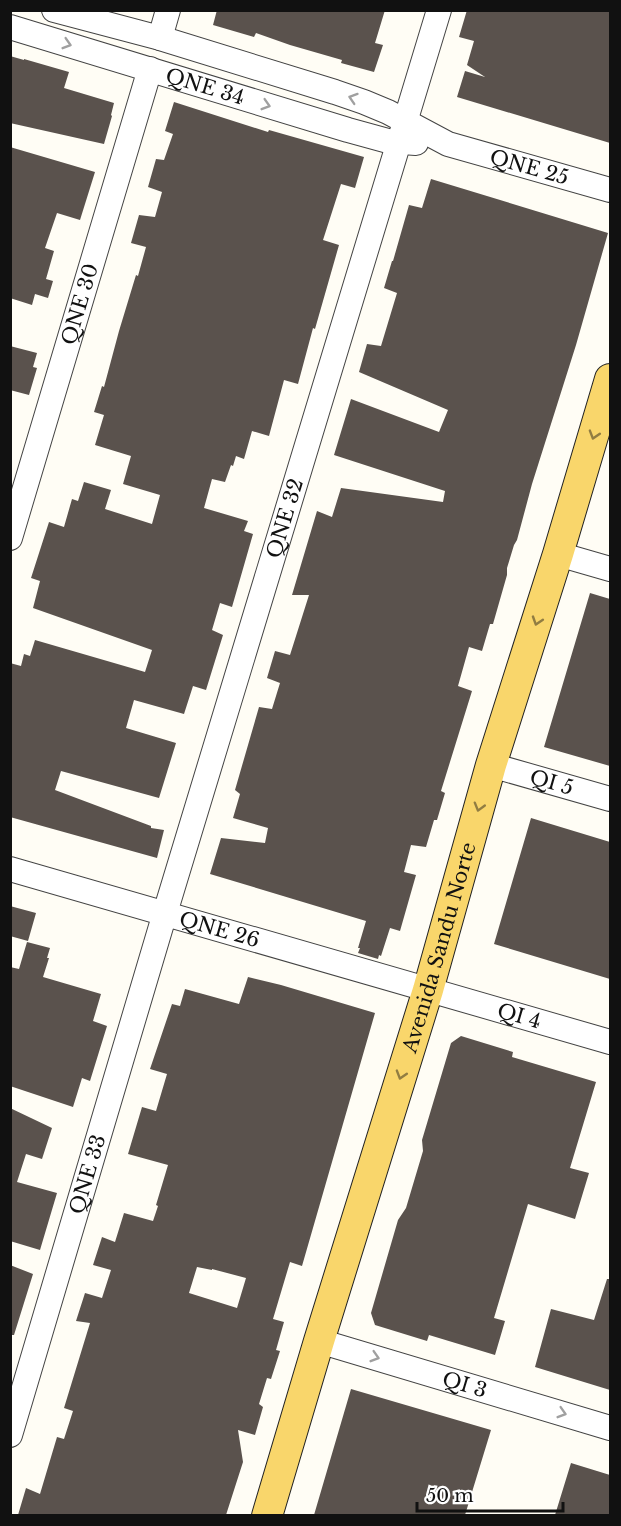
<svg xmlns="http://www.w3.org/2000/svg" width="621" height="1526" font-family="'Libre Baskerville',serif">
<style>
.building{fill:#5a524d;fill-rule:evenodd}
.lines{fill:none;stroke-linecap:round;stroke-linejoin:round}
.minor-casing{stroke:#444;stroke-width:26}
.major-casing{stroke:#222;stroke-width:32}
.minor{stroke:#fff;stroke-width:24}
.major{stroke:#f9d66b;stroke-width:30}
.oneway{stroke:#a0a0a0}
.oneway2{stroke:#917d42}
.labels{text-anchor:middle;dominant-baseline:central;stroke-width:6;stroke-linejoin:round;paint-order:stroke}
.street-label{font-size:20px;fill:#111;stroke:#fff}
</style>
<rect width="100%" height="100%" fill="#fffdf5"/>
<path class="building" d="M217 10H385L375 43 383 45 374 72 341 63 342 60 290 45 256 33 254 37 213 25Z
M467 10H610V143L457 97 465 71 485 77 467 65 474 41 459 37Z
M10 56 24 60V59L69 72 64 88 114 103 111 115 112 116 104 144 10 123Z
M174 102 268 132 269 130 364 157 355 188 341 184 323 240 339 245 315 329 313 328 298 384 284 380 269 436 252 431 244 459 236 456 233 466 231 465 225 482 212 479 204 508 248 521 244 531 253 534 232 607 220 603 212 630 223 635 206 690 193 686 184 714 134 700 126 728 176 743 159 798 61 771 55 790 151 826V828L164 830 157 858 10 817V663L21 666 24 654 30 656 35 640 145 672 152 650 33 608 40 581 31 578 49 522 64 527 72 499 78 501 84 482 111 490 105 509 152 524 160 495 123 484 131 456 95 445 104 415 94 412 102 386 104 387 119 331 136 275 138 276 146 247 131 243 139 215 155 217 162 192 148 187 156 159 164 160 173 134 165 131Z
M10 147 95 172 80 220 57 213 45 248 54 251 46 279 53 281 48 298 35 294 32 305 10 298Z
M431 179 608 233 576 345 532 484 517 540 514 545 507 568V575L493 624H490L482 651 469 647 458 686 472 691 441 791 445 793 437 820H434L426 847 411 845 404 872 416 875 400 931 390 928 381 956 379 955 378 959 358 953 360 948H358L366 921 210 874 221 838 265 843 268 828 233 818 240 794 235 790 259 707 272 709 280 683 267 678 275 651 290 655 309 595H292L317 511 332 517 341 488 443 502 445 491 334 455 351 399 439 432 448 410 359 372 367 344 381 346 397 293 384 288 392 261H393L409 205 422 208Z
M10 346 37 353 33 367 37 368 29 395 10 390Z
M590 593 610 599V766L544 747Z
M531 818 610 842V979L494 944Z
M10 906 36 913 28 941 10 936Z
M27 942 50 948 47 958H49L43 977 101 994 93 1021 107 1026 90 1081 82 1078 73 1107 10 1086V967L19 969Z
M248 977 281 985 375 1013 302 1266 290 1262 273 1319 284 1322 276 1350 280 1351 271 1379 267 1378 259 1404 263 1407 255 1435 238 1430 243 1462 226 1515H18L26 1488 40 1494 57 1437 64 1439 73 1411 64 1408 90 1323 76 1321 85 1293 102 1298 111 1270 93 1265 102 1237 115 1242 124 1213 153 1221 158 1206 156 1205 168 1165 128 1154 142 1107 156 1111 167 1074 150 1069 172 1004 180 1006 185 989 239 1004ZM197 1267 212 1270V1269L246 1278 237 1308 189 1293Z
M461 1036 513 1052 512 1057 596 1082 570 1168 589 1173 575 1219 528 1204 494 1318 505 1321 495 1355 429 1335 427 1341 375 1325 371 1313 398 1220 406 1208 423 1151 422 1140 451 1043Z
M10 1108 52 1128 42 1159 26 1154 17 1182 57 1193 40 1250 10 1241Z
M10 1265 33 1274 14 1335H10Z
M607 1279H610V1390L535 1367 551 1309 594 1320Z
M351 1389 491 1430 465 1515H314Z
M571 1463 610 1475V1515H555Z"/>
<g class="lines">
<g class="minor-casing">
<g id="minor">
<path id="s1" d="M54 10 160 38 335 92 364 102 388 112 448 144 610 190"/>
<path id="s2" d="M10 27 348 130 388 141 416 143"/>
<path d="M160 38 168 10"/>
<path id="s3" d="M10 538 150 69"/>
<path d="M558 554 610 569"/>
<path id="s4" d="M491 765 610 799"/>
<path id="s5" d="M10 869 610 1042"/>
<path id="s6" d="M319 1341 610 1428"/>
<path id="s7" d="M10 1435 165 913 439 10"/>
</g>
</g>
<g class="major-casing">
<g id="major">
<path id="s8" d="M267 1516 319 1341 428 990 491 765 558 554 610 379"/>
</g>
</g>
<use href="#minor" class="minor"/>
<use href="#major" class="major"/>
</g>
<defs><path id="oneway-chevron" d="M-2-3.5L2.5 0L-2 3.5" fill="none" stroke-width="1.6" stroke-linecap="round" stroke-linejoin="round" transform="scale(1.5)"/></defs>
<g class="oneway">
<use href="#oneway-chevron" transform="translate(67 44) rotate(17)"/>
<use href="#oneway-chevron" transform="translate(353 98) rotate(-162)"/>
<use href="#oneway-chevron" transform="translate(266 105) rotate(17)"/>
<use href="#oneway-chevron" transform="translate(375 1357) rotate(17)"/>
<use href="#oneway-chevron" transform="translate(562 1413) rotate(17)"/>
</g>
<g class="oneway2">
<use href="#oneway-chevron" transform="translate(594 435) rotate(107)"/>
<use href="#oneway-chevron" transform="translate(537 621) rotate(108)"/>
<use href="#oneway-chevron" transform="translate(479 807) rotate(106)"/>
<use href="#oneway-chevron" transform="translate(401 1075) rotate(107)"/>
</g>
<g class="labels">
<g class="street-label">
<text stroke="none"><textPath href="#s2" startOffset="204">QNE 34</textPath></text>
<text stroke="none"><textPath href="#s1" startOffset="502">QNE 25</textPath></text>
<text stroke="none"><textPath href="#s3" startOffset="244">QNE 30</textPath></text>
<text stroke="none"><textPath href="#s7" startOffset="957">QNE 32</textPath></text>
<text stroke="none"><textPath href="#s4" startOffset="63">QI 5</textPath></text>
<text stroke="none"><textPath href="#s5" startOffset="218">QNE 26</textPath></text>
<text stroke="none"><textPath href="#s8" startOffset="594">Avenida Sandu Norte</textPath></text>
<text stroke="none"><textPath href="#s5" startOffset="530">QI 4</textPath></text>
<text stroke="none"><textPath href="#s7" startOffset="272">QNE 33</textPath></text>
<text stroke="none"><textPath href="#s6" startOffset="152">QI 3</textPath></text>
</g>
</g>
<rect width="621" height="1526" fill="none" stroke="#111111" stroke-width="24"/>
<path d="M417 1502v9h146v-9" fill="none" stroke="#111111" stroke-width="3"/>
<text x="426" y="1502" font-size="18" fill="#111111" stroke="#ffffff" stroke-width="4.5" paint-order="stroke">50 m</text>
</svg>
